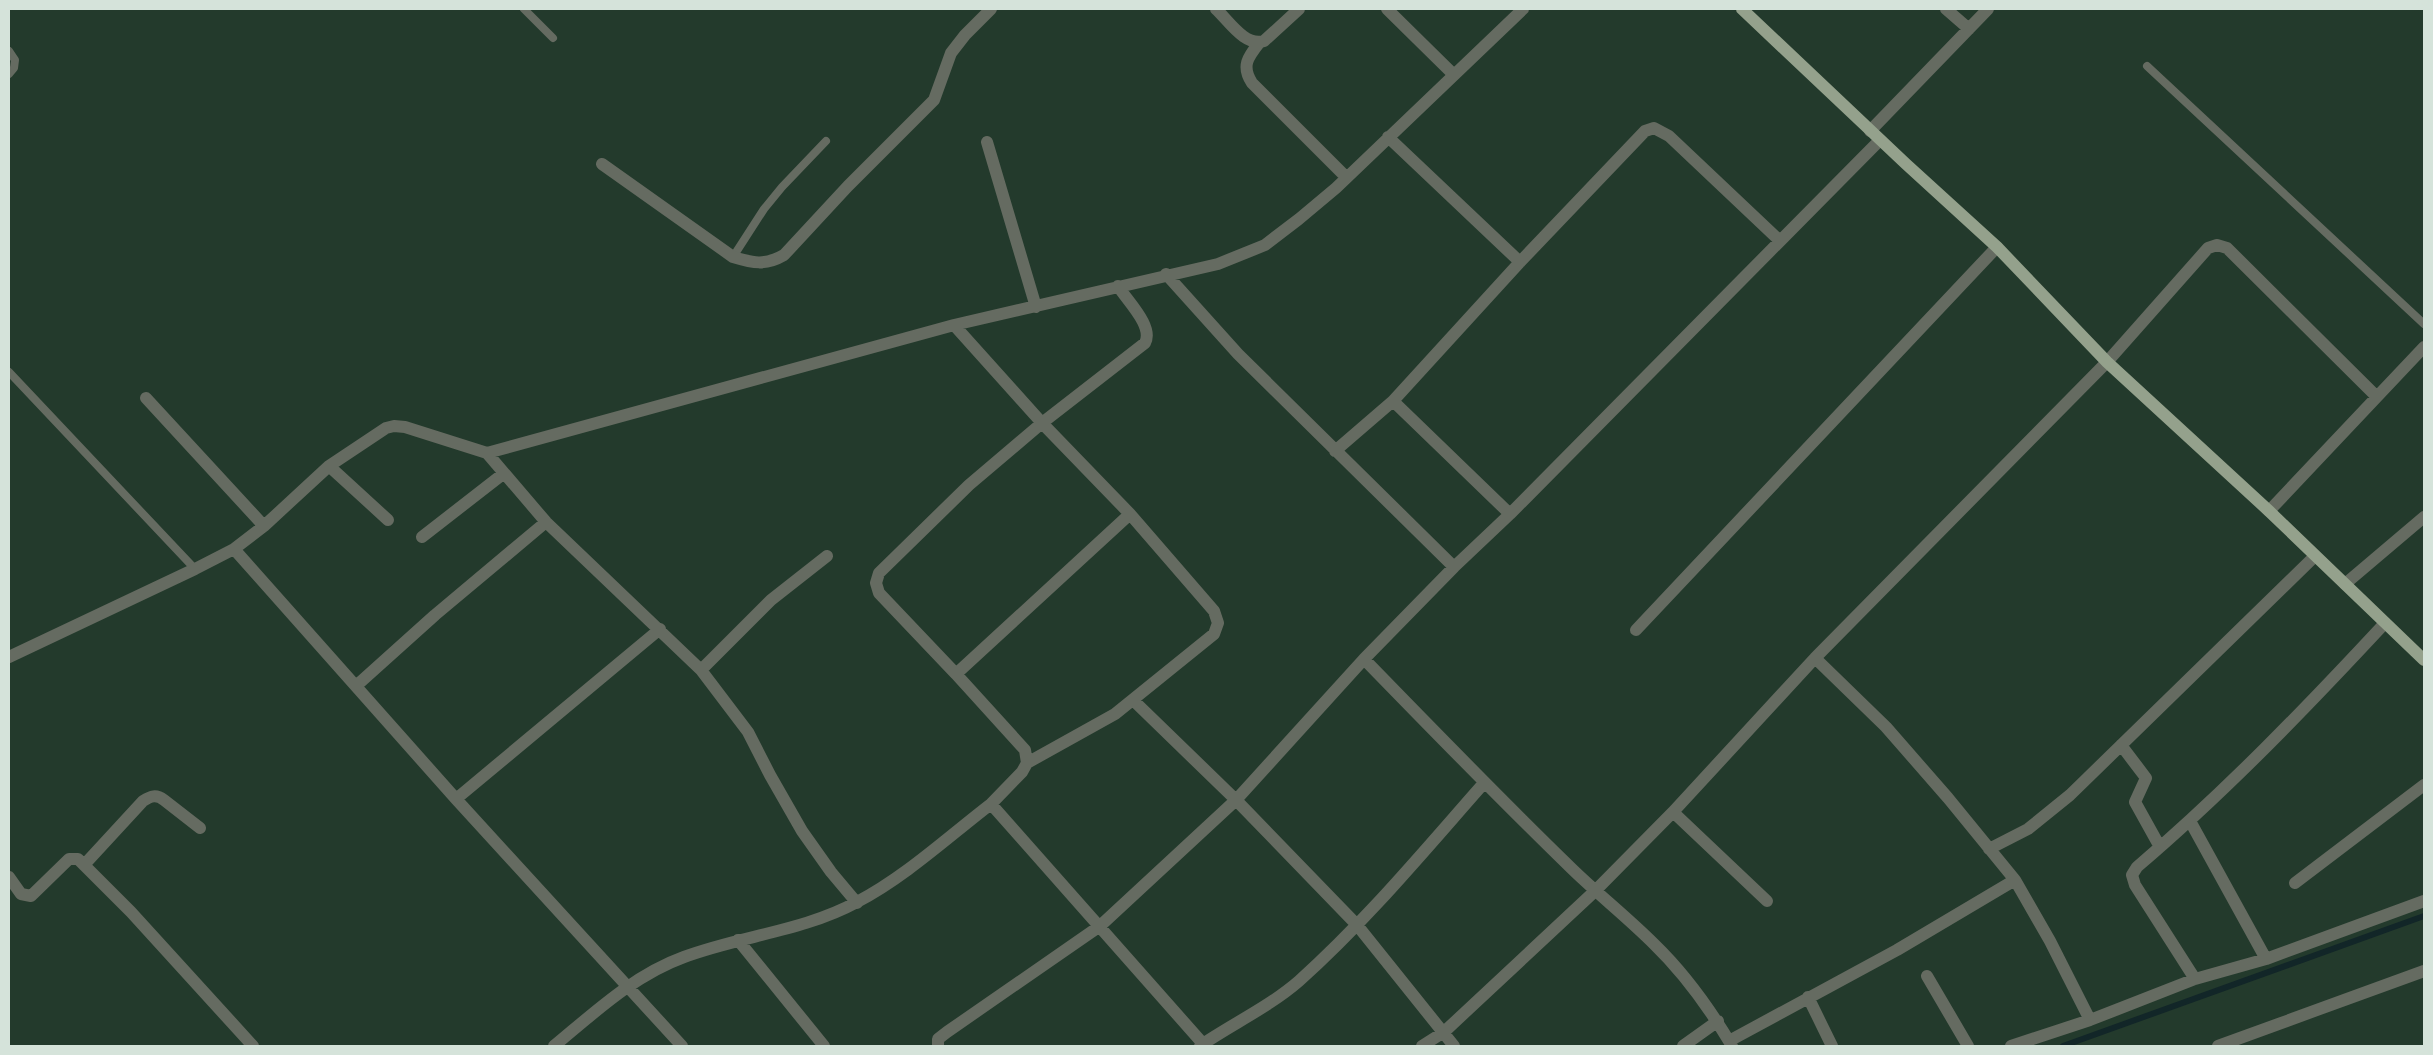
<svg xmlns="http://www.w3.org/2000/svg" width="2433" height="1055" font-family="'DM Sans',sans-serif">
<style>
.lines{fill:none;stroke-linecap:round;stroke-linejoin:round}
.stream{stroke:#122628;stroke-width:6}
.lane{stroke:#656b61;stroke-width:8}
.street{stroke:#656b61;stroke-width:12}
.primary{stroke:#94a18c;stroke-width:12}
</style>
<rect width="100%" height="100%" fill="#233a2c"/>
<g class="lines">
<path class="stream" d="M2063 1046 2424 916"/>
<path class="lane" d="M524 9 553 38
M9 51 15 60 14 68 9 74
M2147 66 2424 324
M733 257 764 209 782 187 826 141
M9 372 195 569"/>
<path class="street" d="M1216 9C1229 21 1245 47 1264 41L1299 9
M1387 9 1453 74
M1946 9 1969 29
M1259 43C1248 57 1241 66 1252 83L1346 177
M1870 131 1988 9
M1388 137 1520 262
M987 142 1036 307
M602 164 733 257C753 263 765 266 784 255L848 186 934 100 951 53 965 35 991 9
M1166 274 1238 354 1454 567
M954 325 1042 423 1130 514 1214 611 1218 623 1214 634 1115 714 1027 763
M146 398 264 526
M1393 401 1510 514
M1335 451 1393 401 1520 262 1645 131 1654 128 1669 136 1780 241
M487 453 546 522 701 670 748 732 770 775 802 831 831 872 857 903
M329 466 388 520
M2269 511 2424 347
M422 537 503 474
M234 549 456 799 682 1046
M2345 584 2424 517
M1636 630 1997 247
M9 657 195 569 234 549 264 526 329 466 386 428 394 426 405 427 487 453 954 325 1218 264 1265 245 1299 219 1336 188 1523 9
M1815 658 1886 727 1948 798 2015 880 2050 941 2090 1020
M1364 659C1431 728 1498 797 1567 864 1595 892 1626 916 1654 944 1685 974 1710 1009 1732 1046
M701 670 771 600 827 556
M956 674 1130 514
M356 686 435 615 546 522
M1134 701 1236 800 1357 925 1454 1046
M2121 745 2146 778 2135 802 2160 847
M456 799 660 629
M991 804 1022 772 1027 763 1025 750 956 674 879 593 876 583 879 573 969 485 1042 423 1145 343C1154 326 1127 301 1118 286
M1673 812 1767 901
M2190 821 2266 959
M1989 849 2028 829 2070 795 2314 557
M84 865 143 801C151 796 156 794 164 800L200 828
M9 877 21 894 31 896 69 859H78L131 912 253 1046
M2295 883 2424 785
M738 940 824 1046
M1927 976 1968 1046
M2195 979 2135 885 2132 875 2137 867C2225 792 2306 708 2385 623
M1808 997 1832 1046
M1729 1041 1897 950 2015 880
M554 1046C594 1013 634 975 684 957 740 936 804 931 857 902 905 877 948 837 991 804L1205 1046
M938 1046V1039L947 1032 1100 926 1236 800 1364 659 1454 567 1510 514 1880 140
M1200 1046C1232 1024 1269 1007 1299 981 1366 921 1424 851 1484 783
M1422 1046 1444 1032 1595 891 1673 812 1815 658 2107 362 2208 248 2217 245 2227 248 2376 396
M1683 1046 1718 1021
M2011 1046 2090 1020 2195 979 2266 959 2424 901
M2218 1046 2424 971"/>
<path class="primary" d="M1742 9 1906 164 1997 247 2107 362 2269 511 2424 660"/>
</g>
<rect width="2433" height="1055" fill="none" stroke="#d5e3da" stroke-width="20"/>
</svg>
